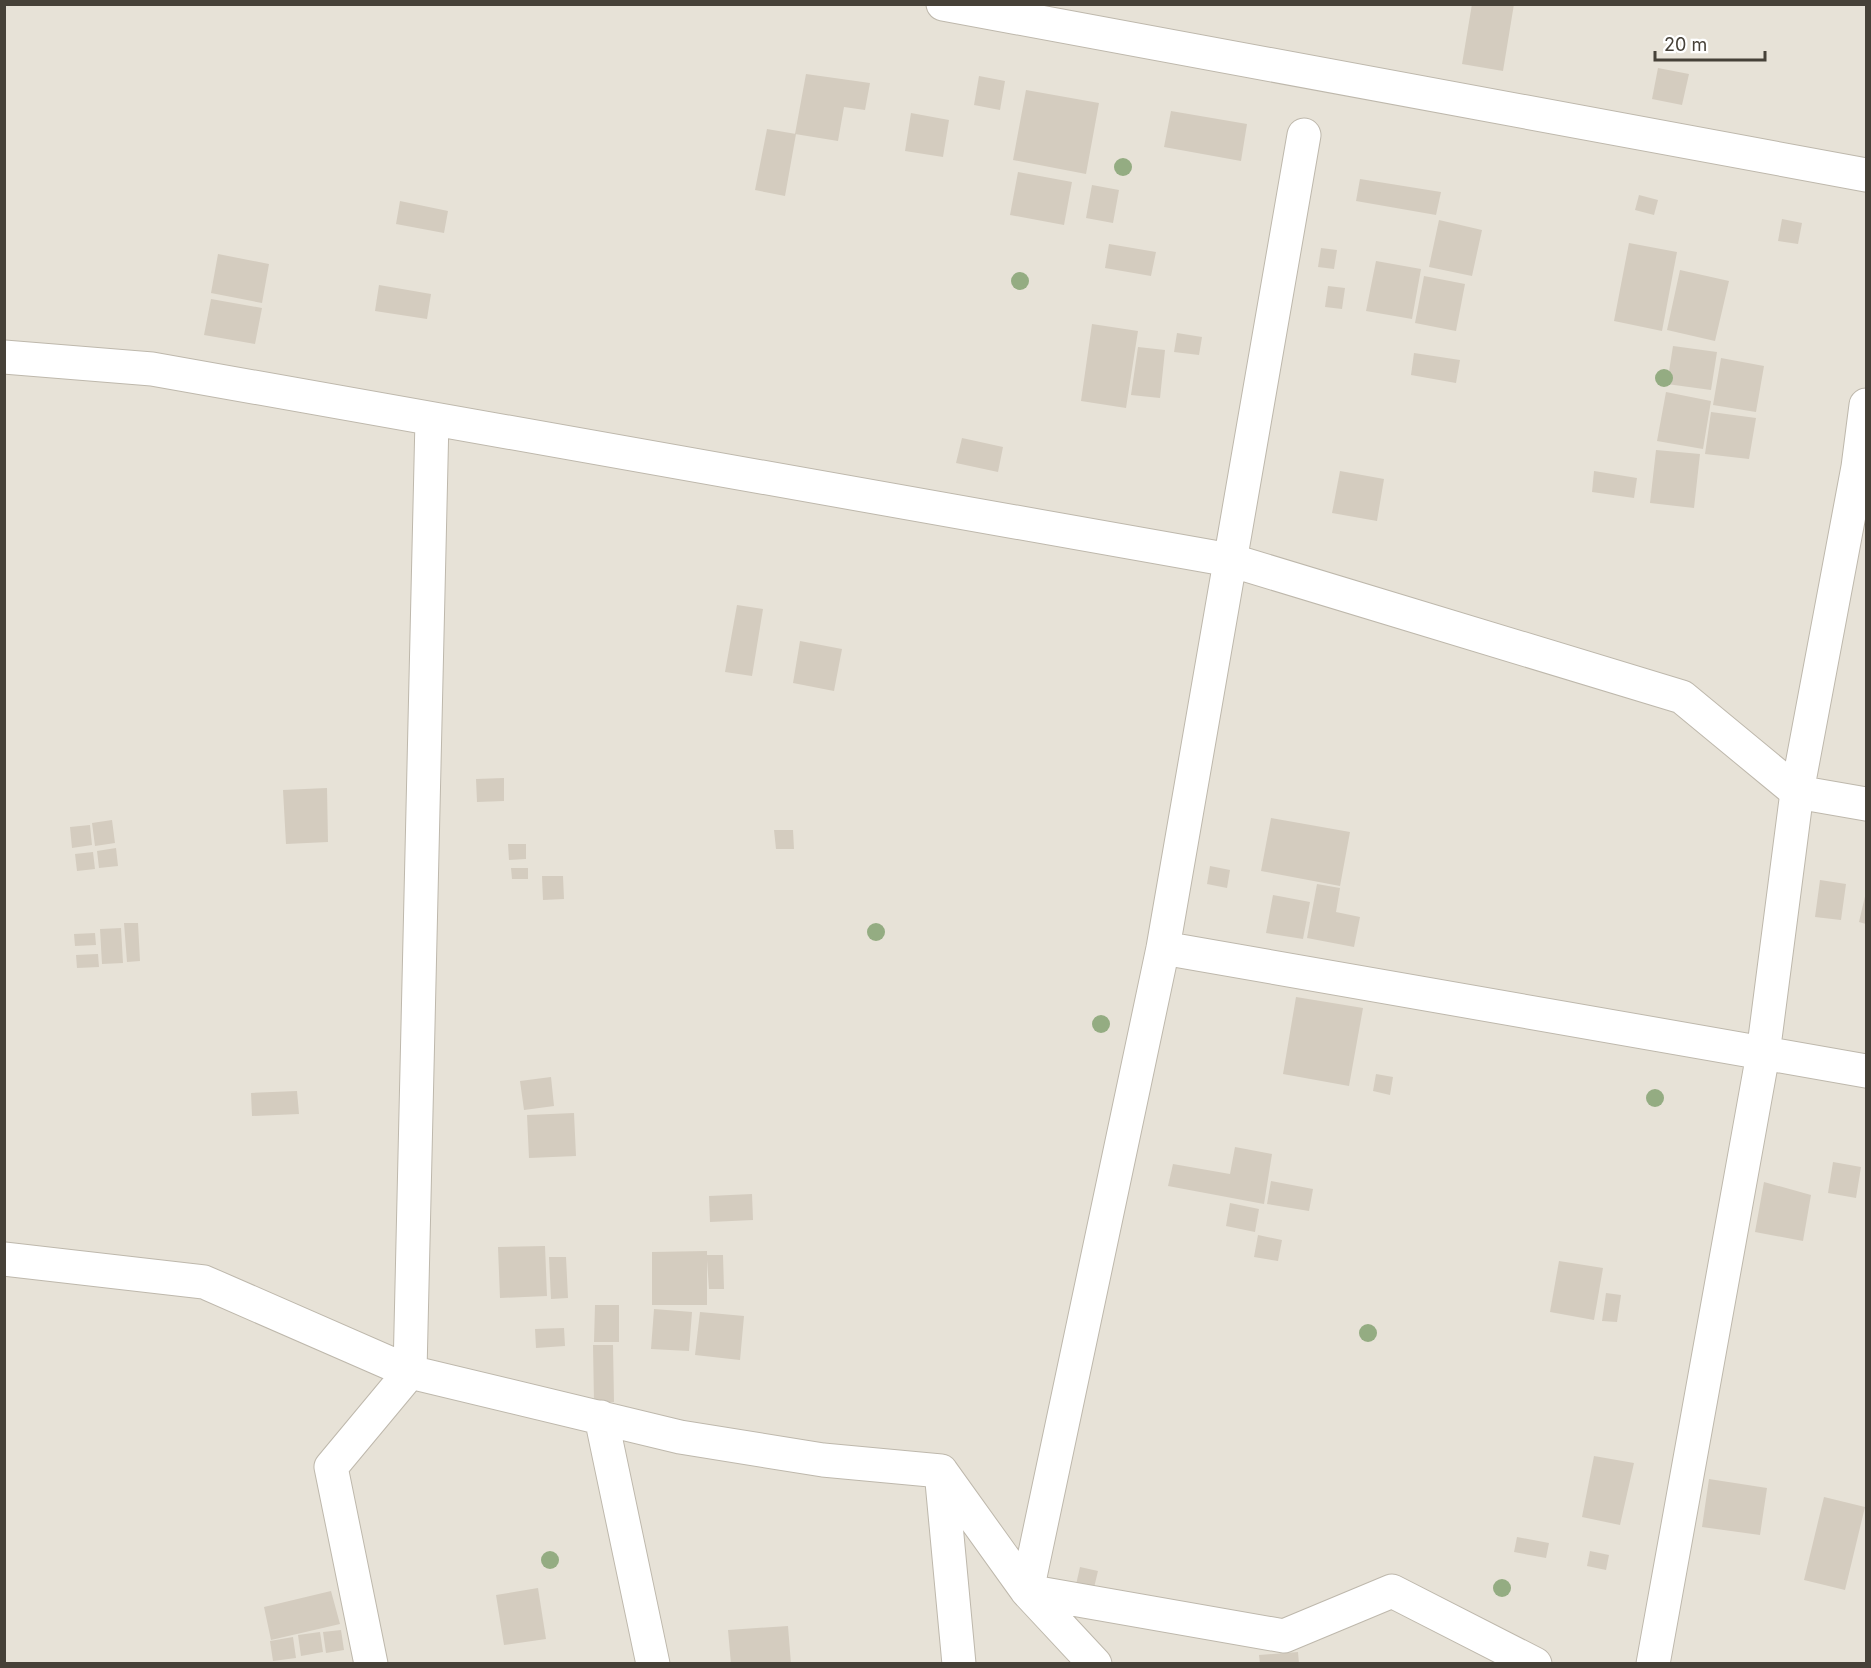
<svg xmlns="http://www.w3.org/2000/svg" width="1871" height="1668" font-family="Inter,sans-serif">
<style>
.residential{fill:#e7e2d7}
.building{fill:#d4ccbf}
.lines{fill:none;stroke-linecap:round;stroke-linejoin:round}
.minor-casing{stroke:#beb8ac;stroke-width:35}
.minor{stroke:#fff;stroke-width:33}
.tree{fill:#94ac82}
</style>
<rect width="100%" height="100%" fill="#f3f0e9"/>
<path class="residential" d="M5 5H1866V1663H5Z"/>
<path class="building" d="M1472 4H1514L1503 71 1462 64Z
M1658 68 1689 74 1682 105 1652 99Z
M806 74 870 83 865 110 844 107 838 141 795 134Z
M979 76 1005 81 1000 110 974 105Z
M1026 90 1099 103 1086 174 1013 160Z
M1171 111 1247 124 1241 161 1164 147Z
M911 113 949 120 943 157 905 151Z
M767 129 796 134 785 196 755 190Z
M1018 172 1072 182 1064 225 1010 215Z
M1360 179 1441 192 1436 215 1356 201Z
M1092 185 1119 190 1113 223 1086 218Z
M1639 195 1658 200 1654 215 1635 210Z
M400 201 448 211 444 233 396 224Z
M1782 219 1802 223 1798 244 1778 241Z
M1439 220 1482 230 1472 276 1429 267Z
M1629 243 1677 252 1662 331 1614 321Z
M1109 244 1156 252 1151 276 1105 268Z
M1321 248 1337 250 1334 269 1318 267Z
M218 254 269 264 262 303 211 293Z
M1376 261 1421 269 1412 319 1366 311Z
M1680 270 1729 281 1715 341 1667 330Z
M1424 276 1465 284 1456 331 1415 323Z
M379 285 431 294 427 319 375 311Z
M1328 286 1345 288 1342 309 1325 307Z
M211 299 262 308 255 344 204 335Z
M1092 324 1138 331 1126 408 1081 401Z
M1177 333 1202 337 1199 355 1174 352Z
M1673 346 1717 352 1711 390 1667 384Z
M1138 347 1165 350 1160 398 1131 395Z
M1414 353 1460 360 1456 383 1411 375Z
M1721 358 1764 366 1756 412 1713 405Z
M1666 392 1711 401 1703 449 1657 441Z
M1711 412 1756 418 1749 459 1705 454Z
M962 438 1003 447 998 472 956 463Z
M1656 450 1700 454 1694 508 1650 503Z
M1340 471 1384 479 1377 521 1332 513Z
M1594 471 1637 478 1634 498 1592 492Z
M737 605 763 609 752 676 725 672Z
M800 641 842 649 834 691 793 683Z
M504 778V801L477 802 476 779Z
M327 788 328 842 286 844 283 790Z
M1271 818 1350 832 1340 886 1261 871Z
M112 820 115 843 95 846 92 823Z
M90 825 92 845 72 848 70 827Z
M774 830H793L794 849H776Z
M508 844H526V859L509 860Z
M116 848 118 866 99 868 97 851Z
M93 852 95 869 77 871 75 854Z
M1210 866 1230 870 1227 888 1207 884Z
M511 868H528V879H512Z
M542 876H563L564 899 543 900Z
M1820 880 1846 884 1841 920 1815 917Z
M1317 884 1340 888 1336 912 1360 917 1354 947 1307 938Z
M1866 892V924L1859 922Z
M1273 895 1310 902 1303 939 1266 933Z
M124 923H138L140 961 127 962Z
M121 928 123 963 102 964 100 929Z
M95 933 96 945 75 946 74 934Z
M98 954 99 967 77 968 76 955Z
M1296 997 1363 1008 1349 1086 1283 1074Z
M1376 1074 1393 1077 1390 1095 1373 1091Z
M551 1077 554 1106 524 1110 520 1081Z
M297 1091 299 1114 252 1116 251 1093Z
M574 1113 576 1156 529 1158 527 1115Z
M1235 1147 1272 1154 1264 1204 1168 1186 1173 1164 1230 1174Z
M1833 1162 1861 1167 1856 1198 1828 1193Z
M1271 1181 1313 1189 1309 1211 1267 1204Z
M1764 1182 1811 1195 1803 1241 1755 1232Z
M752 1194 753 1220 710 1222 709 1196Z
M1230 1203 1259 1209 1255 1232 1226 1226Z
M1258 1235 1282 1240 1278 1261 1254 1257Z
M545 1246 547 1296 500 1298 498 1247Z
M707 1251V1255H723L724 1289H709L707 1260V1305H652V1252Z
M549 1257H566L568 1298 551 1299Z
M1559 1261 1603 1268 1594 1320 1550 1312Z
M1606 1293 1621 1295 1617 1322 1602 1321Z
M595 1305H619V1342H594Z
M654 1309 692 1312 689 1351 651 1349Z
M700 1312 744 1316 740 1360 695 1355Z
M564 1328 565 1346 536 1348 535 1329Z
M593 1345H613L614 1402H594Z
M1594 1456 1634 1463 1620 1525 1582 1517Z
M1709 1479 1767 1488 1760 1535 1702 1527Z
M1824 1497 1865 1507 1845 1590 1804 1580Z
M1517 1537 1549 1543 1546 1558 1514 1552Z
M1590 1551 1609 1555 1606 1570 1587 1566Z
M1080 1567 1098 1571 1093 1592 1075 1589Z
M538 1588 546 1639 504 1645 496 1595Z
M331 1591 340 1624 271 1640 264 1607Z
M788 1626 791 1664H731L728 1630Z
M341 1630 344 1650 326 1653 323 1632Z
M320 1632 323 1652 301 1656 298 1635Z
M293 1637 296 1658 273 1661 270 1641Z
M1298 1652 1299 1664H1260L1259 1655Z"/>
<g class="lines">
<g class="minor-casing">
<path id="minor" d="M943 4 1866 175
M4 357 152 369 1230 560 1682 697 1797 792 1866 804
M1163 948 1866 1071
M4 1259 204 1282 410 1372 680 1437 823 1460 941 1471 1027 1591 1284 1636 1392 1591 1535 1664
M601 1417 653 1664
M941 1471 959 1664
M371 1664 331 1467 410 1372 432 419
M1095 1664 1027 1591 1163 948 1304 135
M1653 1664 1763 1054 1797 792 1858 467 1866 405"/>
</g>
<use href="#minor" class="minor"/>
</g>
<g class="tree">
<circle cx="1123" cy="167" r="9"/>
<circle cx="1020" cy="281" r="9"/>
<circle cx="1664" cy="378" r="9"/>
<circle cx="876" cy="932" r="9"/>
<circle cx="1101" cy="1024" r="9"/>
<circle cx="1655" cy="1098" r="9"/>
<circle cx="1368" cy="1333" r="9"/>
<circle cx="550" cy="1560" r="9"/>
<circle cx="1502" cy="1588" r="9"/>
</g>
<rect width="1871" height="1668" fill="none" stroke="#464138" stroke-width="12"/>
<path d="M1655 51v9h110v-9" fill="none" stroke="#464138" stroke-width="3"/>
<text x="1664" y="51" font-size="18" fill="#464138" stroke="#ffffff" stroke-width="4.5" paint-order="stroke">20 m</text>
</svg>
